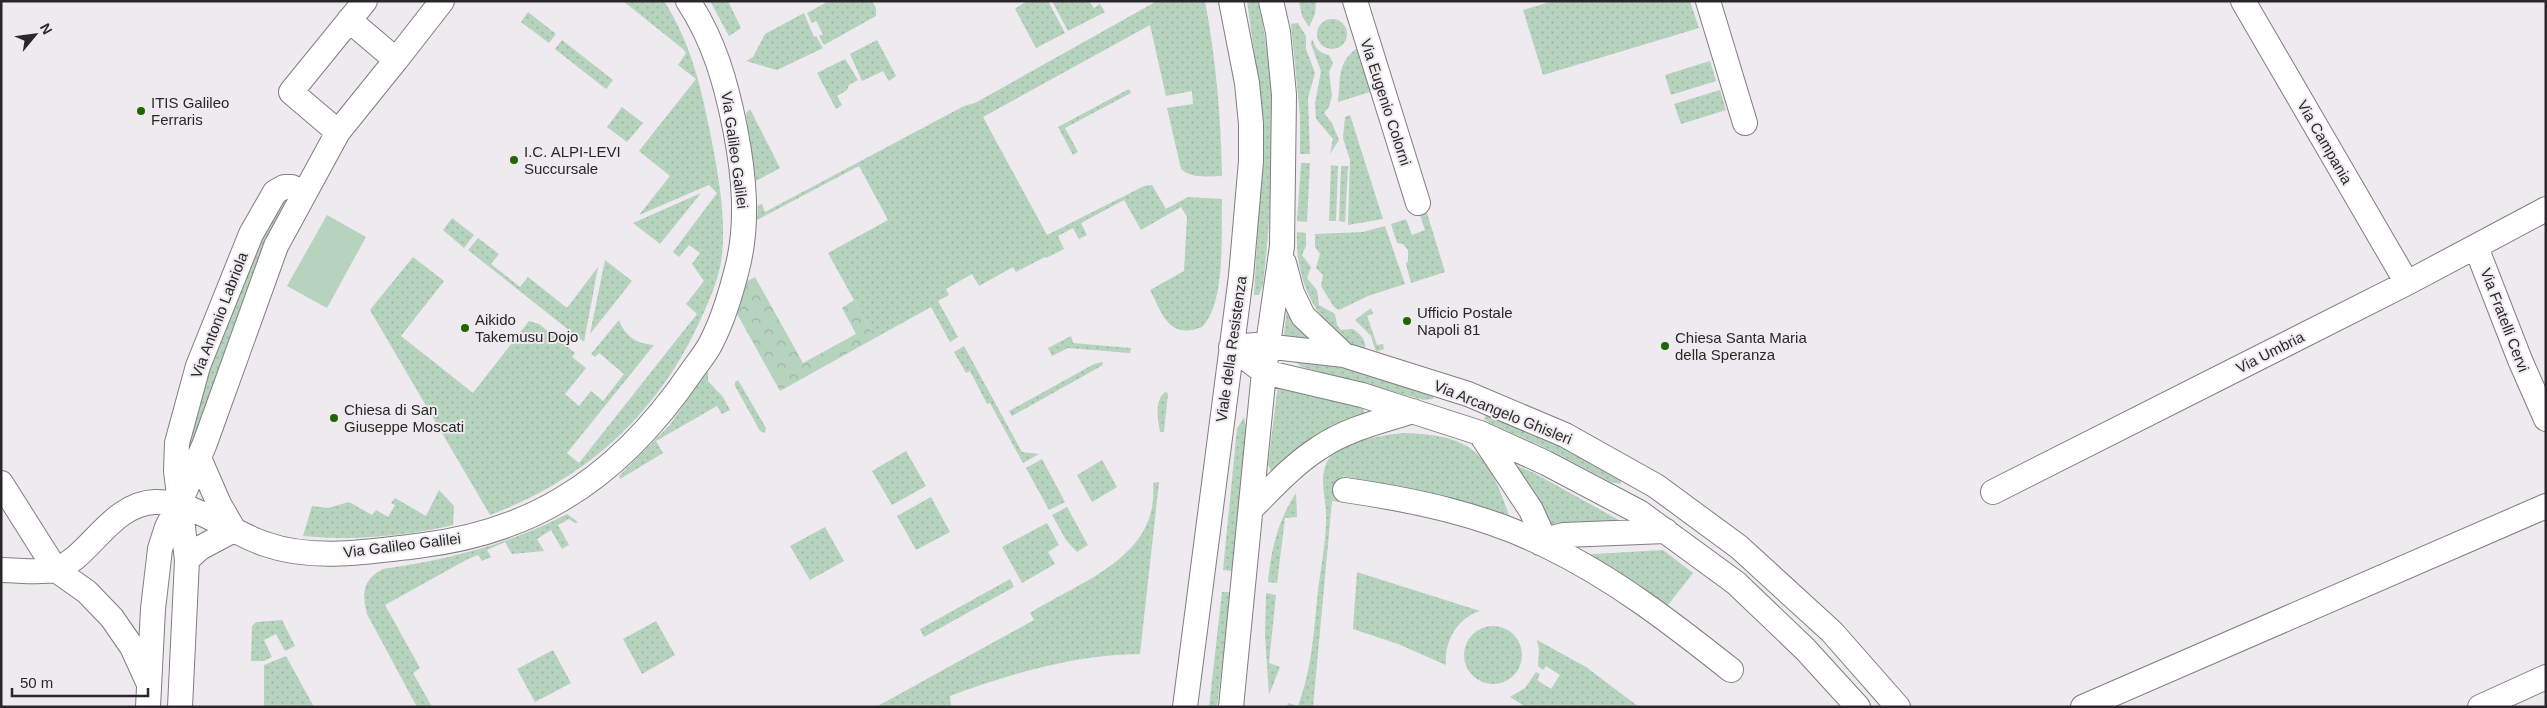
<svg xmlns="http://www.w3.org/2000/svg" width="2547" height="708" font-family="Arial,sans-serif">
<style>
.grass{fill:url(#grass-dots)}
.park{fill:url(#park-crowns)}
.pitch{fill:#b5d3bd}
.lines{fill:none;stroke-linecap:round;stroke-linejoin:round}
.minor-casing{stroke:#827d82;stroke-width:26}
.minor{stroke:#fff;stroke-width:24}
.poi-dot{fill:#1f6700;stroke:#efe9f0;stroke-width:2}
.labels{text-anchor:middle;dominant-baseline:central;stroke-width:4;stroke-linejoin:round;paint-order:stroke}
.poi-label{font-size:15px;fill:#2a272a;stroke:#efe9f0;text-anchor:start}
.street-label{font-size:15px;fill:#2a272a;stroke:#efe9f0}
</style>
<defs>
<pattern id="grass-dots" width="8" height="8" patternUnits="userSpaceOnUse" patternTransform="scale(1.25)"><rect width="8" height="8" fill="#b5d3bd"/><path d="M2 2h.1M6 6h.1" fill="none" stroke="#9cb5a3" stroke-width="1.8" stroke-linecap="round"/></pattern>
<pattern id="park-crowns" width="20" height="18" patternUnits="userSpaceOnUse" patternTransform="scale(1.25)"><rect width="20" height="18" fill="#b5d3bd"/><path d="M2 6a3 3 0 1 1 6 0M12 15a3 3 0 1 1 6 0" fill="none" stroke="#9cb5a3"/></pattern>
</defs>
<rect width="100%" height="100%" fill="#efe9f0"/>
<path class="grass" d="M623 1H664C690 41 701 86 710 132 718 173 726 214 722 256 719 280 707 306 697 327 654 418 583 480 490 515L370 310 413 257 444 281 401 336 473 393 529 321 539 324 575 353 572 357 586 368 565 394 579 406 591 391 603 401 624 374 599 353 595 357 591 354 619 320C625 337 638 344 654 345L567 453 579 463 697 314 686 304 704 281 692 264 700 253 689 245 679 257 673 252 717 193 709 185 639 215 670 176 639 151 696 79 678 65 686 53 683 49Z
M710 1H728L741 28 729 36Z
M829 1H872L876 8V16L824 45 819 36 823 34 816 21 812 23 807 13Z
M1027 1H1048L1065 33 1036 48 1015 9Z
M1052 1H1089L1094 8 1100 4 1105 12 1068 31Z
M1157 1H1205C1216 60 1221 117 1222 176 1208 176 1191 179 1181 169L1167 108 1193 104 1192 91 1166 96 1150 25 983 117 1047 235 1144 186 1152 185 1166 209 1188 197 1222 199C1221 233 1226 303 1202 327 1169 340 1163 315 1150 290L1184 271 1187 217 1181 207 1141 230 1124 200 1081 223 1087 235 1079 239 1073 228 1058 236 1064 249 1046 258 1045 257 1016 272 1013 267 979 286 972 274 946 289 949 295 938 301 958 337 950 342 931 307 875 338 828 253 888 220 859 166 757 220 758 205 762 204 765 212 964 106 975 103Z
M1247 1H1258C1280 95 1273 191 1263 285L1259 295H1254L1262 155 1259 88Z
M1299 1H1316L1315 14 1309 27 1302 16Z
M1553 1H1690L1699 28 1543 75 1523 10Z
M528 12 556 34 549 43 521 22Z
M804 13 814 37 816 36 823 48 777 70 746 61 753 57 765 34Z
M1317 34a15 15 0 1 1 30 0a15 15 0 1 1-30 0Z
M1298 23 1306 36V49L1315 73 1308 98 1310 154H1300V115L1291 24Z
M1312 39C1316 49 1319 53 1329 55L1333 63 1329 72 1332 96 1329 107 1324 113 1332 123 1339 140 1330 154 1333 139 1316 119 1315 104 1321 71 1311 44Z
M562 40 613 80 606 89 555 49Z
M877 40 896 76 889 81 883 71 862 81 850 54Z
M1357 48 1370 92 1338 102C1341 80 1336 64 1357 48Z
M845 59 858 80 849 85 847 90 837 96 842 105 836 109 817 73Z
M1710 61 1716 81 1671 95 1665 75Z
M1129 89 1131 93 1065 128 1078 152 1073 155 1058 127Z
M1720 90 1726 110 1681 124 1674 104Z
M622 107 643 123 627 142 607 127Z
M750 109 780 168 756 181 746 113Z
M1350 115 1383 219 1348 225 1350 160 1343 138 1345 117Z
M1301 163H1310L1307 222 1297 221Z
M1331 165 1338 166 1336 221H1329Z
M1341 166H1348L1345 222 1339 221Z
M701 193 660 244 633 223Z
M284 198 289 202C267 249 245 296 228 345 216 377 211 417 192 445L189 443 202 388 252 254Z
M1427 213 1445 272 1411 283 1406 264 1408 261V250L1403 244 1397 243 1391 224 1406 219 1412 235 1425 230 1420 215Z
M452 218 474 235 464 248 443 230Z
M1385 226 1405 284 1368 296 1339 310 1334 307 1321 286 1323 275 1316 268 1320 254 1315 247V234L1363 232Z
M1297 232 1306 233V246L1302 255 1311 267 1307 278 1317 290 1319 305 1335 314 1337 325 1341 330 1353 329C1362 335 1367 341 1365 353 1318 327 1295 285 1297 232Z
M478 238 499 254 491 264 520 287 528 277 567 308 598 267 584 342 468 250Z
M605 260 632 281 590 334Z
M1288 299 1318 342H1283Z
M1371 308 1373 314 1367 316 1377 345 1383 344 1384 349 1376 352 1371 336 1355 320Z
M1071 336 1073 343 1131 348 1130 353 1068 348 1052 356 1048 348Z
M964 346 1022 452 1039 454 1023 463 990 403 987 404 970 371 966 373 954 352Z
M1297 359 1371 374 1434 394 1433 399 1424 400 1302 367 1297 363Z
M1102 362 1103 365 1012 416 1009 411 1094 364Z
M708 370V381L723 397 730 410 722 414 717 406 656 441 663 453 620 479 619 476 669 426Z
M738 380 766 428 765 433 760 431 735 386V382Z
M1278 384 1364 407V412C1361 416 1327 429 1319 434 1302 443 1288 457 1276 472H1272L1268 465Z
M1165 392 1168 393 1164 432H1160C1158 420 1154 401 1165 392Z
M1486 414 1554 441 1622 480 1620 484 1611 482 1550 450 1490 423 1484 419Z
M1244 417 1247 431 1232 571 1223 570 1237 429Z
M1403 433C1474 435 1488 453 1510 518L1417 490 1343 476 1339 502 1332 501 1313 707H1287L1288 703 1298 706C1312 669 1314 630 1318 590 1321 567 1326 542 1326 519 1327 498 1316 474 1331 456 1345 441 1384 435 1403 433Z
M906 451 926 486 892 505 872 471Z
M1042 459 1065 502 1049 510 1026 468Z
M1102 460 1117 487 1092 502 1077 475Z
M1508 462 1534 473 1628 525 1546 526Z
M1159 482 1140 654C1078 654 1008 674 950 696L951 707H876L1034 620 1030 613C1081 581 1160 557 1153 483Z
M439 490 454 506 453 525C404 536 354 541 303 536L312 506 328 508 349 502 372 515 376 510 388 517 395 505 391 503 395 498 426 516Z
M1296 493 1297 517 1285 518 1277 583 1268 582C1271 550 1278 520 1296 493Z
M931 497 950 532 916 550 897 516Z
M1067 507 1088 545 1077 552 1066 540 1052 515Z
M567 514 578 522 575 523 569 519 558 525 569 545 562 549 551 530 537 539 544 551 512 554 505 542 487 550 491 557 482 561 478 555 466 560 385 605 420 668 413 673 432 707H417L367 614C362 593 362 580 383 569 447 560 510 544 567 514Z
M1047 523 1059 545 1048 552 1055 564 1022 583 1002 547Z
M825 527 844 561 810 580 790 546Z
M1663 550 1693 573 1664 610 1577 555Z
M1357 572 1480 611C1457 618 1444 642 1446 665L1398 644 1353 629Z
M1010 579 1014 587 924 637 920 629Z
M1222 592H1231L1217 707H1209Z
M1266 593 1276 595 1269 663 1280 667 1269 695 1265 635Z
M282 620 295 646 285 651 276 634 264 640 272 657 264 661H251L252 626 256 622Z
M656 621 675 655 642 674 623 639Z
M1464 655a29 29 0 1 1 58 0a29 29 0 1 1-58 0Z
M1537 640 1586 667 1639 707H1526L1510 697 1525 688 1536 672 1540 674 1537 680 1551 689 1560 675 1546 666 1543 670 1538 666 1539 649Z
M553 650 571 683 535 702 517 669Z
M286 656 314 707H264V665Z"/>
<path class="park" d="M755 277 803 363 856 334 842 308 854 300 875 338 780 391 736 312 745 282Z"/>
<path class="pitch" d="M327 215 366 237 327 308 287 286Z"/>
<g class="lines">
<g class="minor-casing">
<path id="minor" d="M1355 1 1418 203
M1708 1 1745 123
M2243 1 2407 283
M396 60 442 1
M338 132 396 60 349 20
M2476 247 2520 360 2546 419
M1284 263 1292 293 1303 316 1344 355
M1231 347 1256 345 1344 355 1468 394 1565 435 1656 486 1739 547 1832 632 1898 707
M1231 347 1264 372 1362 395 1480 433 1546 463 1639 512 1736 583 1805 649 1858 707
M1480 433 1531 510 1542 534 1540 543
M199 458 219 504 234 530
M1 483 56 570 87 592 112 618 132 647 148 682
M1345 490C1414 500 1486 515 1549 547 1615 579 1673 624 1731 670
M1993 492 2407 283 2546 209
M1252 508C1273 487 1294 464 1319 448 1347 429 1381 421 1413 411
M1548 546 1552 538 1564 535 1666 531
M187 560 200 548 234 530
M1 570C18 570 38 573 55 570 61 569 69 562 75 558 99 538 120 503 155 502 194 501 229 532 265 544 313 561 367 552 417 546 467 540 519 525 562 499 615 468 658 421 692 371 699 361 707 352 712 341 723 319 731 293 737 269 749 223 744 174 735 128 726 83 714 40 688 1
M148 707 153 609 160 549 167 527 179 505 205 443 276 246 338 132 291 92 365 1
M180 707 187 560 176 471 177 443 198 366 251 234 275 192 284 187H292L303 194
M1185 707 1241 276 1251 161V124L1247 83 1231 1
M1231 707 1264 372 1282 246 1284 95 1278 32 1271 1
M2083 707 2546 506
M2480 707 2546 677"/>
</g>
<use href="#minor" class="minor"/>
</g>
<g class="poi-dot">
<circle cx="141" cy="111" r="5"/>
<circle cx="514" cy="160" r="5"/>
<circle cx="1407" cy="321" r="5"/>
<circle cx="465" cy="328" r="5"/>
<circle cx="1665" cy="346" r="5"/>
<circle cx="334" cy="418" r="5"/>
</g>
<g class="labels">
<g class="poi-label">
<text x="151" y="102">ITIS Galileo<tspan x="151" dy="17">Ferraris</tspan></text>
<text x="524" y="151">I.C. ALPI-LEVI<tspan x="524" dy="17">Succursale</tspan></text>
<text x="1417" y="312">Ufficio Postale<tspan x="1417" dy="17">Napoli 81</tspan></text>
<text x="475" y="319">Aikido<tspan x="475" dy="17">Takemusu Dojo</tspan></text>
<text x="1675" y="337">Chiesa Santa Maria<tspan x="1675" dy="17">della Speranza</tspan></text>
<text x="344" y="409">Chiesa di San<tspan x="344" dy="17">Giuseppe Moscati</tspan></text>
</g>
<g class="street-label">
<text transform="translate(1386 102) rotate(72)">Via Eugenio Colorni</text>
<text transform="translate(2325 142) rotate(60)">Via Campania</text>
<text transform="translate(735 150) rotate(82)">Via Galileo Galilei</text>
<text transform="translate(219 315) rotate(-69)">Via Antonio Labriola</text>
<text transform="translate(2505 320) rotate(69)">Via Fratelli Cervi</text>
<text transform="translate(1231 349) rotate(-82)">Viale della Resistenza</text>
<text transform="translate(2270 352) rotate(-27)">Via Umbria</text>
<text transform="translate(1503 412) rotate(22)">Via Arcangelo Ghisleri</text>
<text transform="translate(402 545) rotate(-7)">Via Galileo Galilei</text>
</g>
</g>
<rect width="2547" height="708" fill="none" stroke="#2a272a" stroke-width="5"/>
<g transform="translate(35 35) rotate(61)" stroke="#efe9f0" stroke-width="4" paint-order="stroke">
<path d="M0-4L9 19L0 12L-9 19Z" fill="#2a272a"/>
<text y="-8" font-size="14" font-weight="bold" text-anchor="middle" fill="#2a272a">N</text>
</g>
<path d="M12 688v8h136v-8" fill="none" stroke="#2a272a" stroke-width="2.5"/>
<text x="20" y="688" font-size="15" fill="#2a272a" stroke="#efe9f0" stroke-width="4" paint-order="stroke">50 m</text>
</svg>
